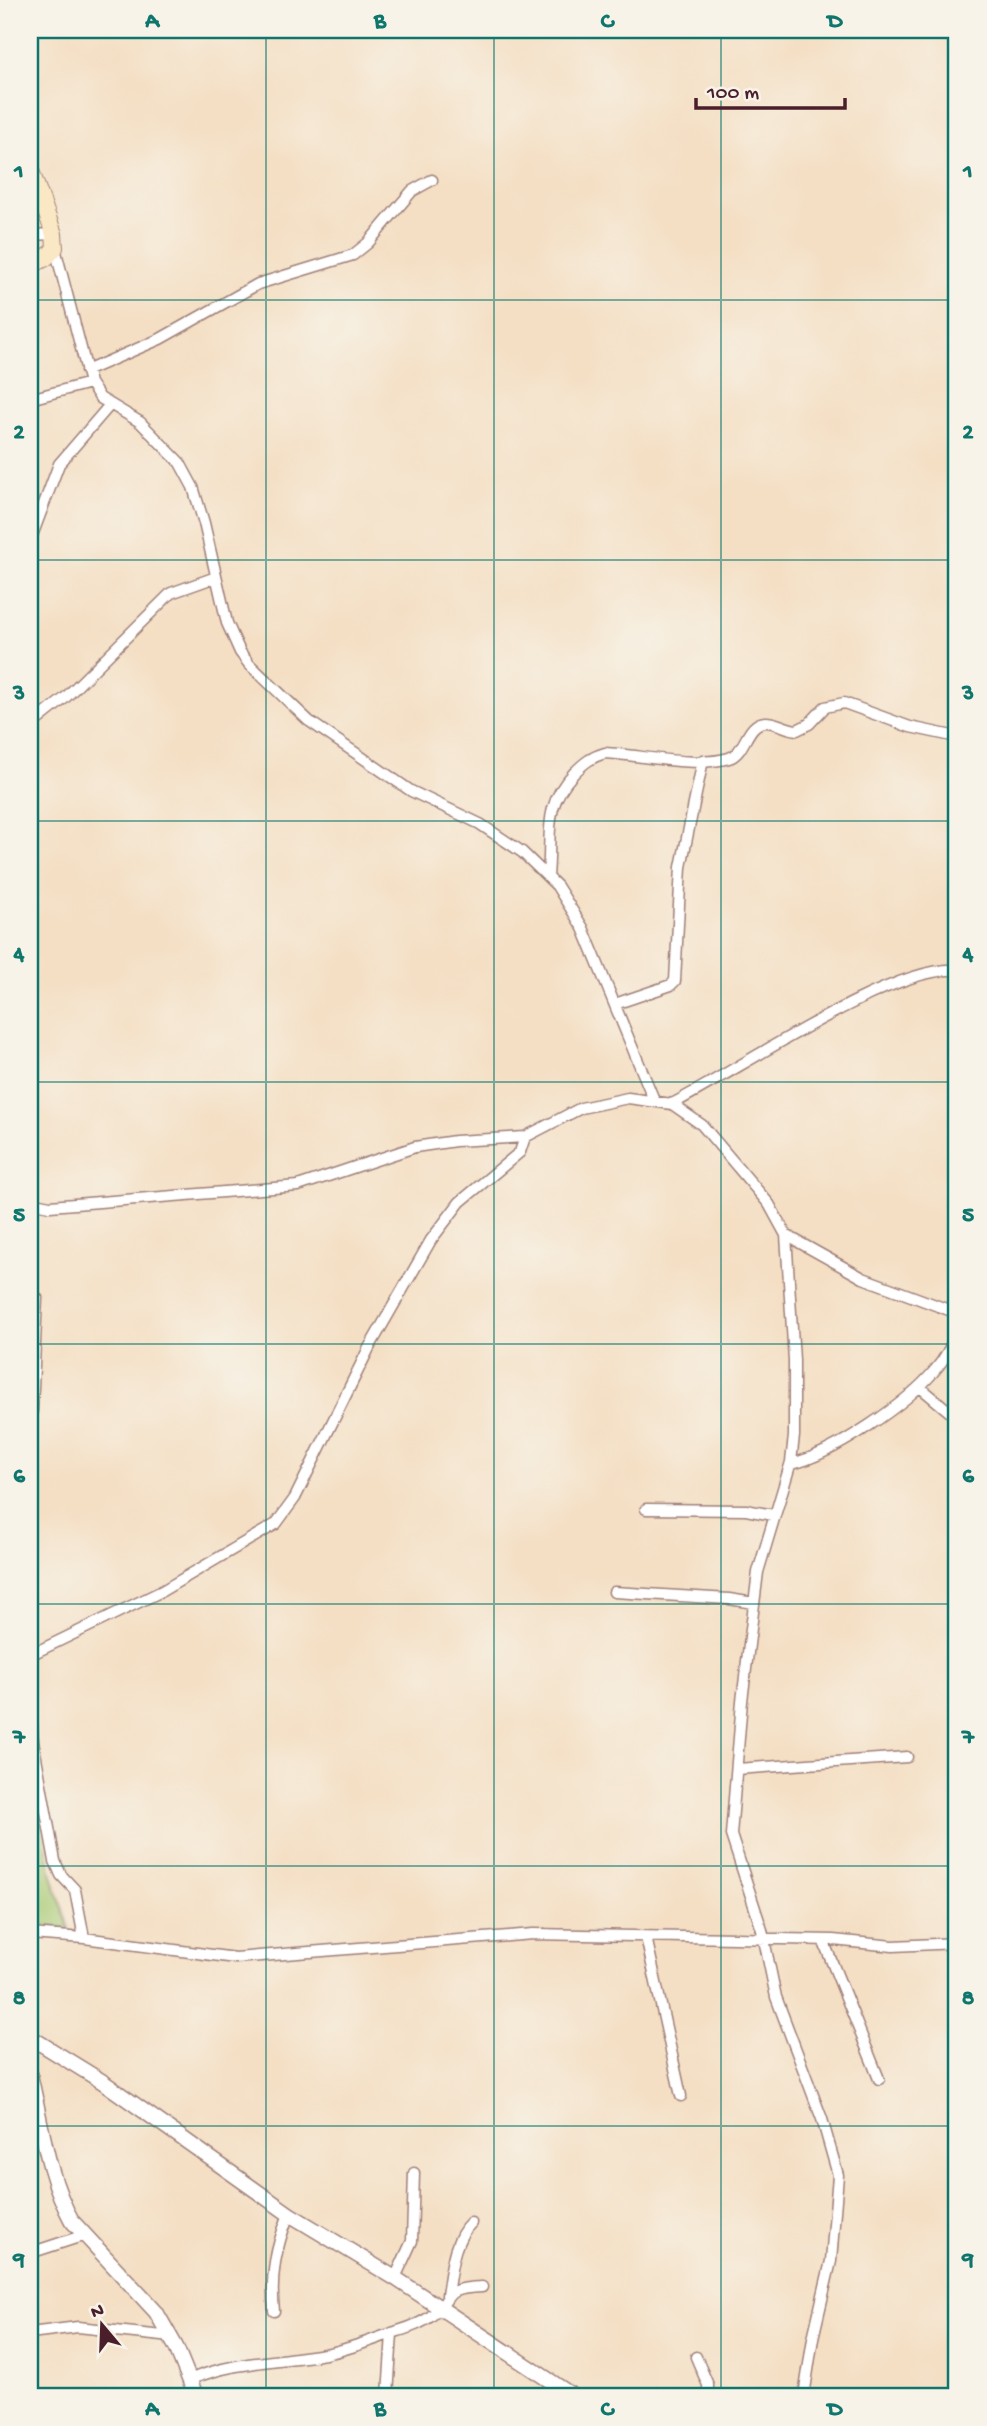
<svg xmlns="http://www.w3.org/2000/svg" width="987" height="2426" font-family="'Gochi Hand',sans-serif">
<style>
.green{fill:#a7c973;stroke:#78744f;stroke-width:2}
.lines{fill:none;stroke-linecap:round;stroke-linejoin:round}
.minor-casing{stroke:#9f7f78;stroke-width:13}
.tertiary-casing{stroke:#9f7f78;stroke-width:17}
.secondary-casing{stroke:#9f7f78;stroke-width:18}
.minor{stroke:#fff;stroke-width:10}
.tertiary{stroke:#fff;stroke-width:14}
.secondary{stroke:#fae7c3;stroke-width:16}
.grid{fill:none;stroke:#0f766e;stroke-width:2;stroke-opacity:0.55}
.neatline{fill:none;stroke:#0f766e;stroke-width:2.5}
.grid-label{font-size:23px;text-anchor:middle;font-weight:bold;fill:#0f766e}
</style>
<rect width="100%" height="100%" fill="#f7f3e8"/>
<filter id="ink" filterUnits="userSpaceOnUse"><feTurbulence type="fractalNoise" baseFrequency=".0143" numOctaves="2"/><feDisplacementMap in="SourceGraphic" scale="14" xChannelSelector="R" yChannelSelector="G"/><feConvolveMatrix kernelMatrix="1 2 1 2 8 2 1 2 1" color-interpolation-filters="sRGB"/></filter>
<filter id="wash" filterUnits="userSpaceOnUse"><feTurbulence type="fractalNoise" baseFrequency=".00686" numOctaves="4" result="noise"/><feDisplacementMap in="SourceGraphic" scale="28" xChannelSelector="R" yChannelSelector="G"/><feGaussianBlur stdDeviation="1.57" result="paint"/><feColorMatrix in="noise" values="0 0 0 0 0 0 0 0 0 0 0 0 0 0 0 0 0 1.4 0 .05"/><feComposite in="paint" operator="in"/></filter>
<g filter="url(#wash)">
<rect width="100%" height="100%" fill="#f4dfc4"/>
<path class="green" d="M30 1763 52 1876 69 1929 30 1923Z"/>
</g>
<g filter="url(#ink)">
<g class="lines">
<g class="minor-casing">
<path id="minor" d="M30 235 54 234
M55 248 90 383 100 398 140 422 180 463 193 487 204 523 227 623 240 652 249 664 309 721 411 791 480 824 522 852 557 886 583 928 654 1100
M86 371 160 339 258 284 353 255 368 243 412 191 432 180
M30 399 90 383
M30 541 59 464 109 406
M30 726 65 698 171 593 216 577
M548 876C552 833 542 807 574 773 584 763 591 757 605 753 641 755 695 768 729 758 746 753 746 722 766 722 776 722 787 729 797 730L809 724 825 707 844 703 910 727 957 737
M615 1004 671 985 675 981 681 867 703 760
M672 1104C737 1071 891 965 957 970
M30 1202 50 1206 298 1186 415 1147 455 1141 525 1137 581 1108 628 1098 672 1104 702 1125 769 1204 786 1235 794 1360V1436L791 1462 758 1572 742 1701 731 1835 762 1930 776 1997 822 2119 838 2175 831 2261 813 2338 804 2396
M786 1235 863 1278 957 1313
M920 1387 957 1418
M30 1454 37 1298
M791 1464C832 1455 908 1403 935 1370 945 1359 951 1346 957 1333
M646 1509 746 1510 773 1515
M614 1592 729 1599 754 1603
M30 1655 162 1591 276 1524 295 1498 369 1348 431 1240 460 1202 520 1152 525 1137
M30 1703 33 1741 55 1861 61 1875 75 1890 84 1938
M737 1769 907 1757
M30 1934 84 1938 235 1958 533 1934 833 1940 893 1946 957 1943
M646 1937 681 2096
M823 1940 879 2079
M30 2253 85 2235
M395 2278 412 2241 414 2173
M447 2295C451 2270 453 2240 471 2223
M274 2311C270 2275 276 2247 289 2214
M30 2333 78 2327 172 2337
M696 2357 708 2385V2396
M189 2380C234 2361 278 2362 325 2354 347 2350 370 2341 392 2333 404 2329 420 2325 431 2316 457 2296 438 2289 482 2287
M388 2396 392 2333"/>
</g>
<g class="tertiary-casing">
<path id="tertiary" d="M30 2037 103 2082 289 2214 395 2278 573 2396
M30 2075C42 2125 47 2176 72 2221L156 2312 176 2347 196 2396"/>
</g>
<g class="secondary-casing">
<path id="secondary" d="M30 168 54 234 55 248 46 258 30 266"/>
</g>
<use href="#minor" class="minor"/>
<use href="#tertiary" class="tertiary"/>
<use href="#secondary" class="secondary"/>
</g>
</g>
<path class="grid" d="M266 30V2396M494 30V2396M721 30V2396M30 300H957M30 560H957M30 821H957M30 1082H957M30 1344H957M30 1604H957M30 1866H957M30 2126H957"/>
<rect width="987" height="2426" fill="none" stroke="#f7f3e8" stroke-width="77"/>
<g transform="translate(102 2325) rotate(341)" stroke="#f7f3e8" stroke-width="5" paint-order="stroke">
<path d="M0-5L12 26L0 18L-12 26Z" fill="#4a1f2b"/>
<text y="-10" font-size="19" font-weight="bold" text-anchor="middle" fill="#4a1f2b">N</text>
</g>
<path d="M696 98v10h149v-10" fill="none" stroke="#4a1f2b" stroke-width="3.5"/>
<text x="707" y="98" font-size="21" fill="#4a1f2b" stroke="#f7f3e8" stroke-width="5" paint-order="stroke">100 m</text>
<rect x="38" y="38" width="910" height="2350" class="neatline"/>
<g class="grid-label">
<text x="152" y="27">A</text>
<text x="380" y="27">B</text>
<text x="607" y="27">C</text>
<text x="835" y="27">D</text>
<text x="19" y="177">1</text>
<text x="968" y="177">1</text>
<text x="19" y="438">2</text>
<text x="968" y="438">2</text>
<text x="19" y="699">3</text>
<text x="968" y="699">3</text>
<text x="19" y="960">4</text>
<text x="968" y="960">4</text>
<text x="19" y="1221">5</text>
<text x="968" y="1221">5</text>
<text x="19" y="1482">6</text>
<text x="968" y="1482">6</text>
<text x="19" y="1743">7</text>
<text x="968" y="1743">7</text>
<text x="19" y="2004">8</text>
<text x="968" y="2004">8</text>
<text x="19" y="2265">9</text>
<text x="968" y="2265">9</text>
<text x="152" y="2415">A</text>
<text x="380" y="2415">B</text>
<text x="607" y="2415">C</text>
<text x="835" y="2415">D</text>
</g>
</svg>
